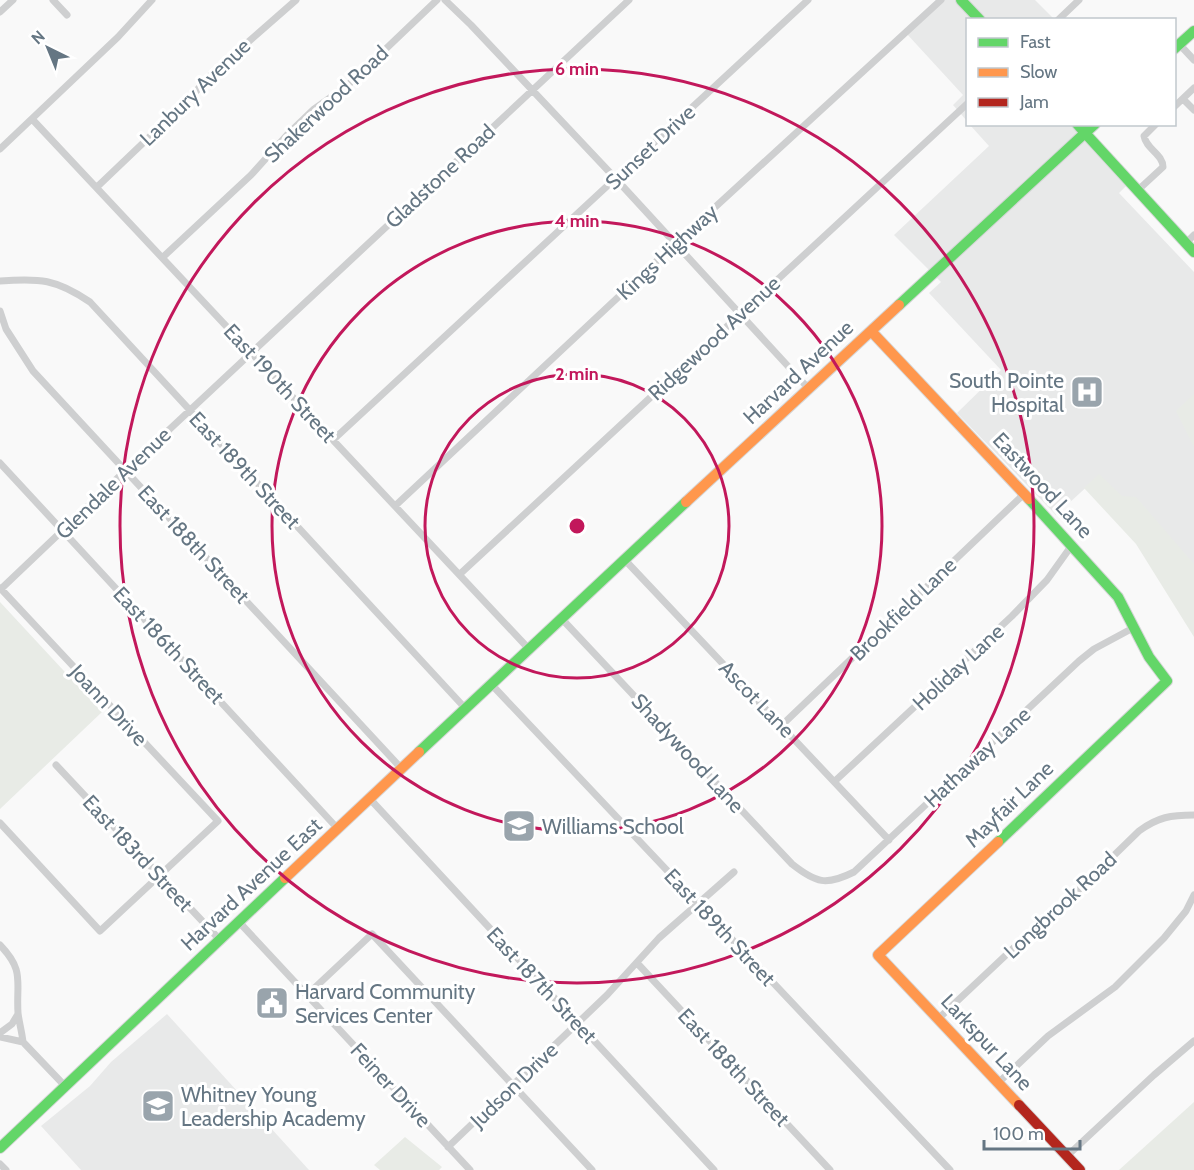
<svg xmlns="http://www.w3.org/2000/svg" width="1194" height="1170" font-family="Cabin,sans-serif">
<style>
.built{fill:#e8e9e9}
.green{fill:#e8ebe6}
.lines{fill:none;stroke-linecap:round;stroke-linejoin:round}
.fast-casing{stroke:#d5d6d7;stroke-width:12}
.slow-casing{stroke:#d5d6d7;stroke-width:12}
.jam-casing{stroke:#d5d6d7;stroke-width:12}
.street{stroke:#cecfd0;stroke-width:7}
.fast{stroke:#63d668;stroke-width:10}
.slow{stroke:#ff974d;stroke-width:10}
.jam{stroke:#b3261e;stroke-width:10}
.ring{fill:none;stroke:#c2185b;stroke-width:3}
.labels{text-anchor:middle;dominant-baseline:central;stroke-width:6;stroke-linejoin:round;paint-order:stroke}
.street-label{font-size:21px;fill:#657683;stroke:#fff}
.poi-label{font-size:21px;fill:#657683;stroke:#fff;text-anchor:start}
.centre{fill:#c2185b;stroke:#fff;stroke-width:3}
.ring-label{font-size:18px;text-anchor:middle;font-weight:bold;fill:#c2185b;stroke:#fff;stroke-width:6;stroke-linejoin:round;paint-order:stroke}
</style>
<rect width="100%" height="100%" fill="#f9f9f9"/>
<path class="built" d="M940 0H1035L1054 19 968 20 967 121 953 105 963 95 906 33Z
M970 125H1095L1086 133 1129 183 1119 193 1194 272V609L1092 482 1056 515 957 413 1001 370 929 293 941 282 894 235 989 146Z
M167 1014 309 1170H81L41 1126 90 1086 111 1062Z"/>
<path class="green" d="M1194 394V447L1176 411Z
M1099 474 1122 496 1136 497 1194 564V637L1136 544 1084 488Z
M0 602 102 712 0 809Z
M1194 1102V1170H1119Z
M405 1137 442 1167 439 1170H380L374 1165Z"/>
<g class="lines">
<g class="fast-casing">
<path id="fast" d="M961 0 980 20
M1174 49 1194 31
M1095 124 1085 133 1194 252
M899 305 1085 133 1077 124
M419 752 686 502
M998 842 1167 681 1149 657 1118 597 1029 499
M0 1148 285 878"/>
</g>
<g class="slow-casing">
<path id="slow" d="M871 331 1029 499
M686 502 899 305
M998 842 878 955 1019 1105
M285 878 419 752"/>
</g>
<g class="jam-casing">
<path id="jam" d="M1019 1105 1080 1170"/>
</g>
<path class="street" d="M53 0 67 15
M445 0 471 25 616 179 809 389
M0 12 13 0
M1058 20 1079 0
M1180 45 1194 60
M1183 99 1194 110
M1174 107 1194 88
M32 119 528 648
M0 149 118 37 152 0
M97 187 185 103 213 73 296 0
M1137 191 1163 167C1163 154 1146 149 1144 136L1156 124
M1186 243 1194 235
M163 257 251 175 287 135 314 109 348 85 437 0
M0 281C40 278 56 279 90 302L465 708
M0 311 6 329 33 371 401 768
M333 440 808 0
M0 463 338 829
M395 506 676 243 941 0
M624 559 889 840
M460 574 968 103
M0 588 218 821 100 931 0 823
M1 589 126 470 629 0
M561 618 792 864C816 883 826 886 854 872L1079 661 1094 649 1133 628
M491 684 950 1170
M782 725 1024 494
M56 765 220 940
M835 781 1012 616 1047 580 1072 545
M370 799 714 1170
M239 922 470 1170
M0 945C25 971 16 981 18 1013 19 1022 22 1032 23 1042
M638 964 830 1170
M307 995 372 934 592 1170
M938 1019 1022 940 1061 907 1139 831C1158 817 1171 815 1194 815
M0 1033 12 1024 18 1014
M0 1037 23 1042 65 1086
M998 1083 1048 1036 1115 987 1164 938 1186 911 1194 895
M448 1147 607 995 659 938 734 872
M1067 1156 1154 1075 1194 1041
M0 1164 6 1170"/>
<use href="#fast" class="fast"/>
<use href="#slow" class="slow"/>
<use href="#jam" class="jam"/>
</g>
<g class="ring">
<circle cx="577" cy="526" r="152"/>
<circle cx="577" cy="526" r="305"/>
<circle cx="577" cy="526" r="457"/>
</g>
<defs>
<g id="hospital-square" transform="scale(1.725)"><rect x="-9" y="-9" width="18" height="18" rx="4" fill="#99a4ac" stroke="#fff"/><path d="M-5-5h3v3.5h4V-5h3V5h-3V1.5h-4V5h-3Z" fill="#fff"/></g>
<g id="school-square" transform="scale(1.725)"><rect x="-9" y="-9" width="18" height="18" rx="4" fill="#99a4ac" stroke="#fff"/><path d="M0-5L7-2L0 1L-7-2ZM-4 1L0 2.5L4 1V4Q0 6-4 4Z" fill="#fff"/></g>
<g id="civic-square" transform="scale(1.725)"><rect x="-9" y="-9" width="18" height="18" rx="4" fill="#99a4ac" stroke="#fff"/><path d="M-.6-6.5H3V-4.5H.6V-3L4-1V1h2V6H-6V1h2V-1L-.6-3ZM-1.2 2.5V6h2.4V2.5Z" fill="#fff"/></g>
</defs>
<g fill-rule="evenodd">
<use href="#hospital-square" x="1087" y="392"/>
<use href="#school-square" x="519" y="826"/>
<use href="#civic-square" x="272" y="1003"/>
<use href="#school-square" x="158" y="1106"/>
</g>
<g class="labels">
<g class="street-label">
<text transform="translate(195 92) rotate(-44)">Lanbury Avenue</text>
<text transform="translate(326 104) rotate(-43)">Shakerwood Road</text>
<text transform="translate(650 147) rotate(-43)">Sunset Drive</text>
<text transform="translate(440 176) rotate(-43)">Gladstone Road</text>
<text transform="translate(667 252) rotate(-43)">Kings Highway</text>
<text transform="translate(714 338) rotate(-43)">Ridgewood Avenue</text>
<text transform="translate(798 372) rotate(-43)">Harvard Avenue</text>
<text transform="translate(280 383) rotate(47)">East 190th Street</text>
<text transform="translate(245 470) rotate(47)">East 189th Street</text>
<text transform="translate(113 483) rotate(-44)">Glendale Avenue</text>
<text transform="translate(1043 485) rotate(47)">Eastwood Lane</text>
<text transform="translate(194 544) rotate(47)">East 188th Street</text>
<text transform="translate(903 609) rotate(-44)">Brookfield Lane</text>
<text transform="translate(169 645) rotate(47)">East 186th Street</text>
<text transform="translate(958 667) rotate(-43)">Holiday Lane</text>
<text transform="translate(757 699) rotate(46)">Ascot Lane</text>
<text transform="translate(109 705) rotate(47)">Joann Drive</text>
<text transform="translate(688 753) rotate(47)">Shadywood Lane</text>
<text transform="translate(977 757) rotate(-43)">Hathaway Lane</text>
<text transform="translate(1009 804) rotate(-44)">Mayfair Lane</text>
<text transform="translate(138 853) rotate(47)">East 183rd Street</text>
<text transform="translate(251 884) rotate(-43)">Harvard Avenue East</text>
<text transform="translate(1060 905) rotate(-43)">Longbrook Road</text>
<text transform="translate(720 927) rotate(47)">East 189th Street</text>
<text transform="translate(542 985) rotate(47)">East 187th Street</text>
<text transform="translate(987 1042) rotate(47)">Larkspur Lane</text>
<text transform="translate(734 1067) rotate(47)">East 188th Street</text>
<text transform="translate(391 1085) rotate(47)">Feiner Drive</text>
<text transform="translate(514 1085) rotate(-44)">Judson Drive</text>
</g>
<g class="poi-label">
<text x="1064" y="380" text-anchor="end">South Pointe<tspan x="1064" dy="24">Hospital</tspan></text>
<text x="542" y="826">Williams School</text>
<text x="295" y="991">Harvard Community<tspan x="295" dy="24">Services Center</tspan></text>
<text x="181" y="1094">Whitney Young<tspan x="181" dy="24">Leadership Academy</tspan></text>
</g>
</g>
<circle cx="577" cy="526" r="9" class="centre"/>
<g class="ring-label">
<text x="577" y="75">6 min</text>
<text x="577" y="227">4 min</text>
<text x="577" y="380">2 min</text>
</g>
<rect x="966" y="18" width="210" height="108" fill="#ffffff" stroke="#c1c8cd" stroke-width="1.5"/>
<rect x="978" y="38" width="30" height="9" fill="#63d668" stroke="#c1c8cd" stroke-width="1.5"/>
<text x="1020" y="48" font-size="18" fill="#657683">Fast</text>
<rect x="978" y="68" width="30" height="9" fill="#ff974d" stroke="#c1c8cd" stroke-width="1.5"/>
<text x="1020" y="78" font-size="18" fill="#657683">Slow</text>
<rect x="978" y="98" width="30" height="9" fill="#b3261e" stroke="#c1c8cd" stroke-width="1.5"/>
<text x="1020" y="108" font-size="18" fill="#657683">Jam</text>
<g transform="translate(48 48) rotate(317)" stroke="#ffffff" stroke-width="4.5" paint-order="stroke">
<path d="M0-4.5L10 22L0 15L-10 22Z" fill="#657683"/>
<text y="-9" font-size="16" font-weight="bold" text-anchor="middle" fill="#657683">N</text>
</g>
<path d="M984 1140v9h96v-9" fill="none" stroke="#657683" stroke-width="3"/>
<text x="993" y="1140" font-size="18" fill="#657683" stroke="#ffffff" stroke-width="4.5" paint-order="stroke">100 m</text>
</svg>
